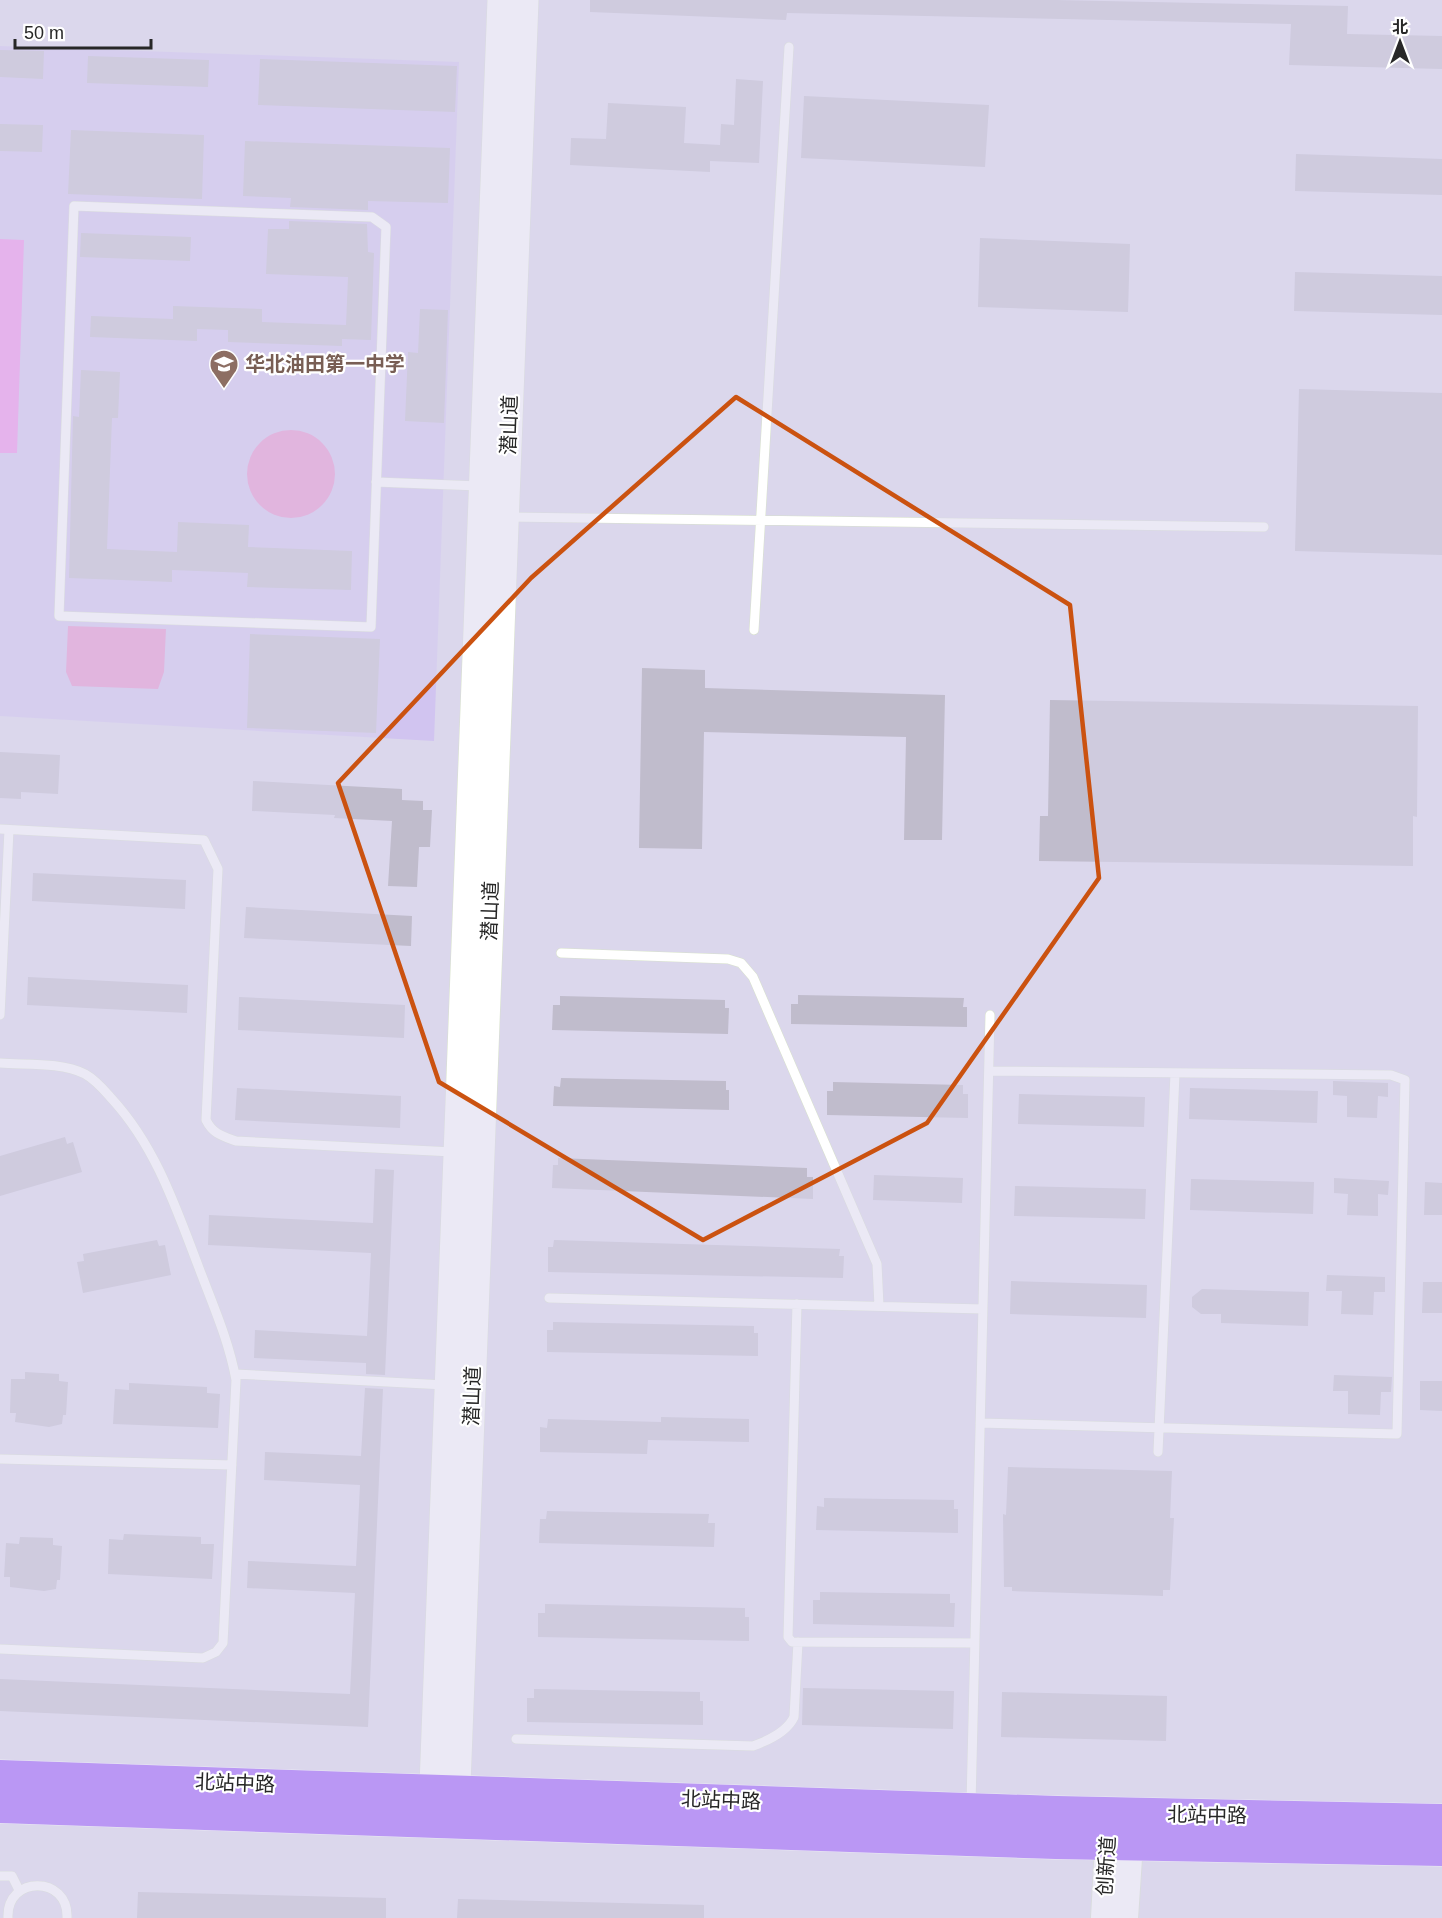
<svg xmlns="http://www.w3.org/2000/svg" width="1442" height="1918" font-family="Helvetica,'Noto Sans SC',sans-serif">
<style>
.education{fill:#d1c4f0}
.green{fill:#e88dcd}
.pitch{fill:#f187eb}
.building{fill:#c0bccc}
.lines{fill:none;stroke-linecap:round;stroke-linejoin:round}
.service-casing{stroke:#d8e2cc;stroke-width:10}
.tertiary-casing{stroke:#d8e2cc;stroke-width:26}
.secondary-casing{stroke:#d8e2cc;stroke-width:28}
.primary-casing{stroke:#fff;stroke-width:33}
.service{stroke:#fff;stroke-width:9}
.tertiary{stroke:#fff;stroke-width:24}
.secondary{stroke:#fff;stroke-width:27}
.primary{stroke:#924afd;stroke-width:32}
.marked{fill:none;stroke:#cb5210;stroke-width:4.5;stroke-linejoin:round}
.labels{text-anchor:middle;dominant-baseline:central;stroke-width:4.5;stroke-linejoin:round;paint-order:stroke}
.education-label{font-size:20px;font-weight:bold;fill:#785e54;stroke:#fff;text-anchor:start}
.street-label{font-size:20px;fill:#272727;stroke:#fff}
</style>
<rect width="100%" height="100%" fill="#dbd7ec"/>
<path class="education" d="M0 46 459 62 434 741 0 716Z"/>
<path class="green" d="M247 474a44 44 0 1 1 88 0a44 44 0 1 1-88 0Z
M68 626 166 629 164 672 158 689 72 686 66 672Z"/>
<path class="pitch" d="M0 239 24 240 17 453H0Z"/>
<path class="building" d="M590 0H1055L1348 6 1347 34 1442 36V69L1289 65 1291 24 787 13 786 20 590 12Z
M0 50 44 51 43 79 0 77Z
M88 56 209 60 208 87 87 83Z
M260 59 457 66 455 112 258 105Z
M736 79 763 81 759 163 710 161V172L570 165 571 138 606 139 608 103 686 107 684 143 720 145 721 124 734 125Z
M804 96 989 105 985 167 801 158Z
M0 124 43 125 42 152 0 151Z
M71 130 204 135 202 199 68 194Z
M245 141 450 148 448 203 368 201V210L290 207 291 198 243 196Z
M1296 154 1442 159V195L1295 191Z
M289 221 367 224 368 252 374 253 371 340 342 339V346L228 342V330L197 329V341L90 337 91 316 173 319V306L262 309V322L346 325 348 277 266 274 268 229H289Z
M81 233 191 237 190 261 80 257Z
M980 238 1130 244 1128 312 978 307Z
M1295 272 1442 276V315L1294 311Z
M420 309 448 310 444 423 405 421 408 352 418 353Z
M81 370 120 372 118 418H112L107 549 177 552 178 522 249 525 248 547 352 551 351 590 247 587 248 573 172 570V582L69 578 73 416 79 417Z
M1299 389 1442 393V555L1295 551Z
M250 634 380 639 376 733 247 728Z
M642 668 705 670V688L945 695 942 840H904L906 737 704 732 702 849 639 848Z
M1050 700 1418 706 1417 817 1413 816V866L1039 861 1040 816H1048Z
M0 752 60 755 58 794 21 792V799L0 798Z
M253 781 402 789V800L423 801V810H432L430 847H419L417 887 388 886 392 821 334 818 335 815 252 811Z
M33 873 186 880 185 909 32 901Z
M246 907 412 916 411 946 244 938Z
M28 977 188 985 187 1013 27 1005Z
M798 995 964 998 963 1007H967V1027L791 1024V1004H798Z
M560 996 725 1000V1008H729L728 1034 552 1030 553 1005H560Z
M239 997 405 1005 404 1038 238 1030Z
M561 1078 726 1081V1090H729V1110L553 1106 554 1086 560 1087Z
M1333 1081 1388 1083V1097L1378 1096 1377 1118 1347 1117V1096L1333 1095Z
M833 1082 963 1085V1094H968V1118L827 1115V1091H833Z
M237 1088 401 1096 400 1128 235 1120Z
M1190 1088 1318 1091 1317 1123 1189 1119Z
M1019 1094 1145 1097 1144 1127 1018 1124Z
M65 1137 67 1144 73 1142 82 1172 0 1196V1156Z
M558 1158 807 1168V1177H813V1199L552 1188 553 1165H558Z
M375 1169 394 1170 385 1375 366 1374V1363L254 1358 255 1330 367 1336 371 1253 208 1245 209 1215 373 1223Z
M874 1175 963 1178 962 1203 873 1200Z
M1334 1178 1389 1181 1388 1195 1378 1194V1216L1347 1215 1348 1194 1334 1193Z
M1191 1179 1314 1182 1313 1214 1190 1210Z
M1425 1182 1442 1183V1215H1424Z
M1015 1186 1146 1189 1145 1219 1014 1216Z
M157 1240 159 1246 165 1245 171 1275 83 1293 77 1262 84 1261 83 1254Z
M554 1240 840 1249 839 1256H844L843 1278 548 1272V1247H553Z
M1327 1275 1385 1277V1292H1374L1373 1315 1341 1314 1342 1291H1326Z
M1011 1281 1147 1285 1146 1318 1010 1314Z
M1423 1282H1442V1313H1422Z
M1202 1289 1309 1292 1308 1326 1221 1323V1314H1201L1192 1307V1297Z
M553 1322 754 1326V1333H758V1356L547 1352V1330H553Z
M25 1372 59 1374V1381L68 1382 66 1415H63L62 1424 49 1427 15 1422 16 1413H10L11 1379H25Z
M1334 1375 1392 1377 1391 1392H1381L1380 1415 1348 1414V1391H1333Z
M1420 1381H1442V1411L1420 1410Z
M129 1383 207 1387V1393L220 1394 218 1428 113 1424 115 1389 129 1390Z
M365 1388 383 1389 368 1727 0 1711V1679L350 1694 355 1593 247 1588 248 1561 356 1566 360 1485 264 1480 265 1452 361 1456Z
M661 1417 749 1419V1442L648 1440 647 1454 540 1452V1427L547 1428 548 1419 661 1422Z
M1008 1467 1172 1471 1170 1518H1174L1170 1590H1163V1596L1134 1595 1012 1591V1587H1004L1003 1514 1006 1515Z
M824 1498 954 1500V1509H958V1533L816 1530 817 1506 824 1507Z
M547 1511 709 1514 708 1523H715L714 1547 539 1543 540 1519H546Z
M124 1534 201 1537V1544H214L212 1579 108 1574 109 1539 123 1540Z
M20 1537 53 1538V1545L62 1546 60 1580H57L56 1589 44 1591 10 1587V1577H4L6 1543 19 1544Z
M820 1592 950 1594V1603H955L954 1627 813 1624V1600H820Z
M545 1604 745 1608V1617H749V1641L538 1637V1613H545Z
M803 1688 954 1691 953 1729 802 1725Z
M534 1689 700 1692V1701H703V1725L527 1722V1698H534Z
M1002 1692 1167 1696 1166 1741 1001 1737Z
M138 1892 386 1898V1918H137Z
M458 1899 704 1905V1918H457Z"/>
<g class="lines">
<g class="service-casing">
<path id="service" d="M74 206 372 217 386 227 371 627 59 616Z
M376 482 479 486
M508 517 1264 527
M754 630 789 47
M0 829 204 840 218 869 206 1120C213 1134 222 1136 236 1141L453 1152
M561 953 728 959 741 963 753 977 877 1264 879 1306
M0 1015 9 830
M0 1063C27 1065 61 1062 85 1074 96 1080 104 1090 112 1099 156 1147 176 1208 199 1268 213 1305 229 1341 236 1380L223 1643 216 1652 203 1658 0 1649
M549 1298 983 1309
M797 1304 788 1637 792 1642 975 1643
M235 1374 445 1385
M980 1423 1397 1434 1405 1080 1391 1075 989 1071
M1158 1452 1175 1074
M0 1459 232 1465
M516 1739 753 1746C767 1741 787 1732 794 1717L798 1642
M971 1804 990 1015
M0 1876H12L19 1890
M8 1918C6 1875 69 1875 67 1918"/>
</g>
<g class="tertiary-casing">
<path id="tertiary" d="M1103 1918 1108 1828
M1126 1918 1132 1828"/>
</g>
<g class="secondary-casing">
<path id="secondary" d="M456 1811 525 0
M432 1812 501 0"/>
</g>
<g class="primary-casing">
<path id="primary" d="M0 1776 1057 1812 1442 1820
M0 1807 1056 1843 1442 1850"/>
</g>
<use href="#service" class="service"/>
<use href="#tertiary" class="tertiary"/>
<use href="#secondary" class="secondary"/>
<use href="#primary" class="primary"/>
</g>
<path d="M0 0H1442V1918H0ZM736 397 1070 605 1099 878 927 1123 703 1240 439 1082 338 783 531 578Z" fill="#dbd7ec" fill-opacity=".55" fill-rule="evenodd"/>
<path class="marked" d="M736 397 1070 605 1099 878 927 1123 703 1240 439 1082 338 783 531 578Z"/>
<defs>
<g id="school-pin" transform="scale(1.5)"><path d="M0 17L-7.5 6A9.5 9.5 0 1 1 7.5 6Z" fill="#8d6e63" stroke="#fff"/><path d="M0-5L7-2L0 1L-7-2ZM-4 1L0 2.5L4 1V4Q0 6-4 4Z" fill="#fff"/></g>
</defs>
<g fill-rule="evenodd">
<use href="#school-pin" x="224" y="364"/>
</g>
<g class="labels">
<g class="education-label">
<text x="245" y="364">华北油田第一中学</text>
</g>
<g class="street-label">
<text transform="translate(509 425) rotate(-88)">潜山道</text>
<text transform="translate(490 911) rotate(-88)">潜山道</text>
<text transform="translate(472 1396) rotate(-88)">潜山道</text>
<text transform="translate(235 1783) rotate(2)">北站中路</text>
<text transform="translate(721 1800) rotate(2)">北站中路</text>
<text transform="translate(1207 1815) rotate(1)">北站中路</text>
<text transform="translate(1106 1866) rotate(-86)">创新道</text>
</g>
</g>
<g transform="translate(1400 42)" stroke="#ffffff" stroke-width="4.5" paint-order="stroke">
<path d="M0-4.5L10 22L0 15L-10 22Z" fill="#272727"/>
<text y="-9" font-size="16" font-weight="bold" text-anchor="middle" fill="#272727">北</text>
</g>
<path d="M15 39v9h136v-9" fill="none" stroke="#272727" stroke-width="3"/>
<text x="24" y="39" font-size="18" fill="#272727" stroke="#ffffff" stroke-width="4.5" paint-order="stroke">50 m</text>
</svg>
